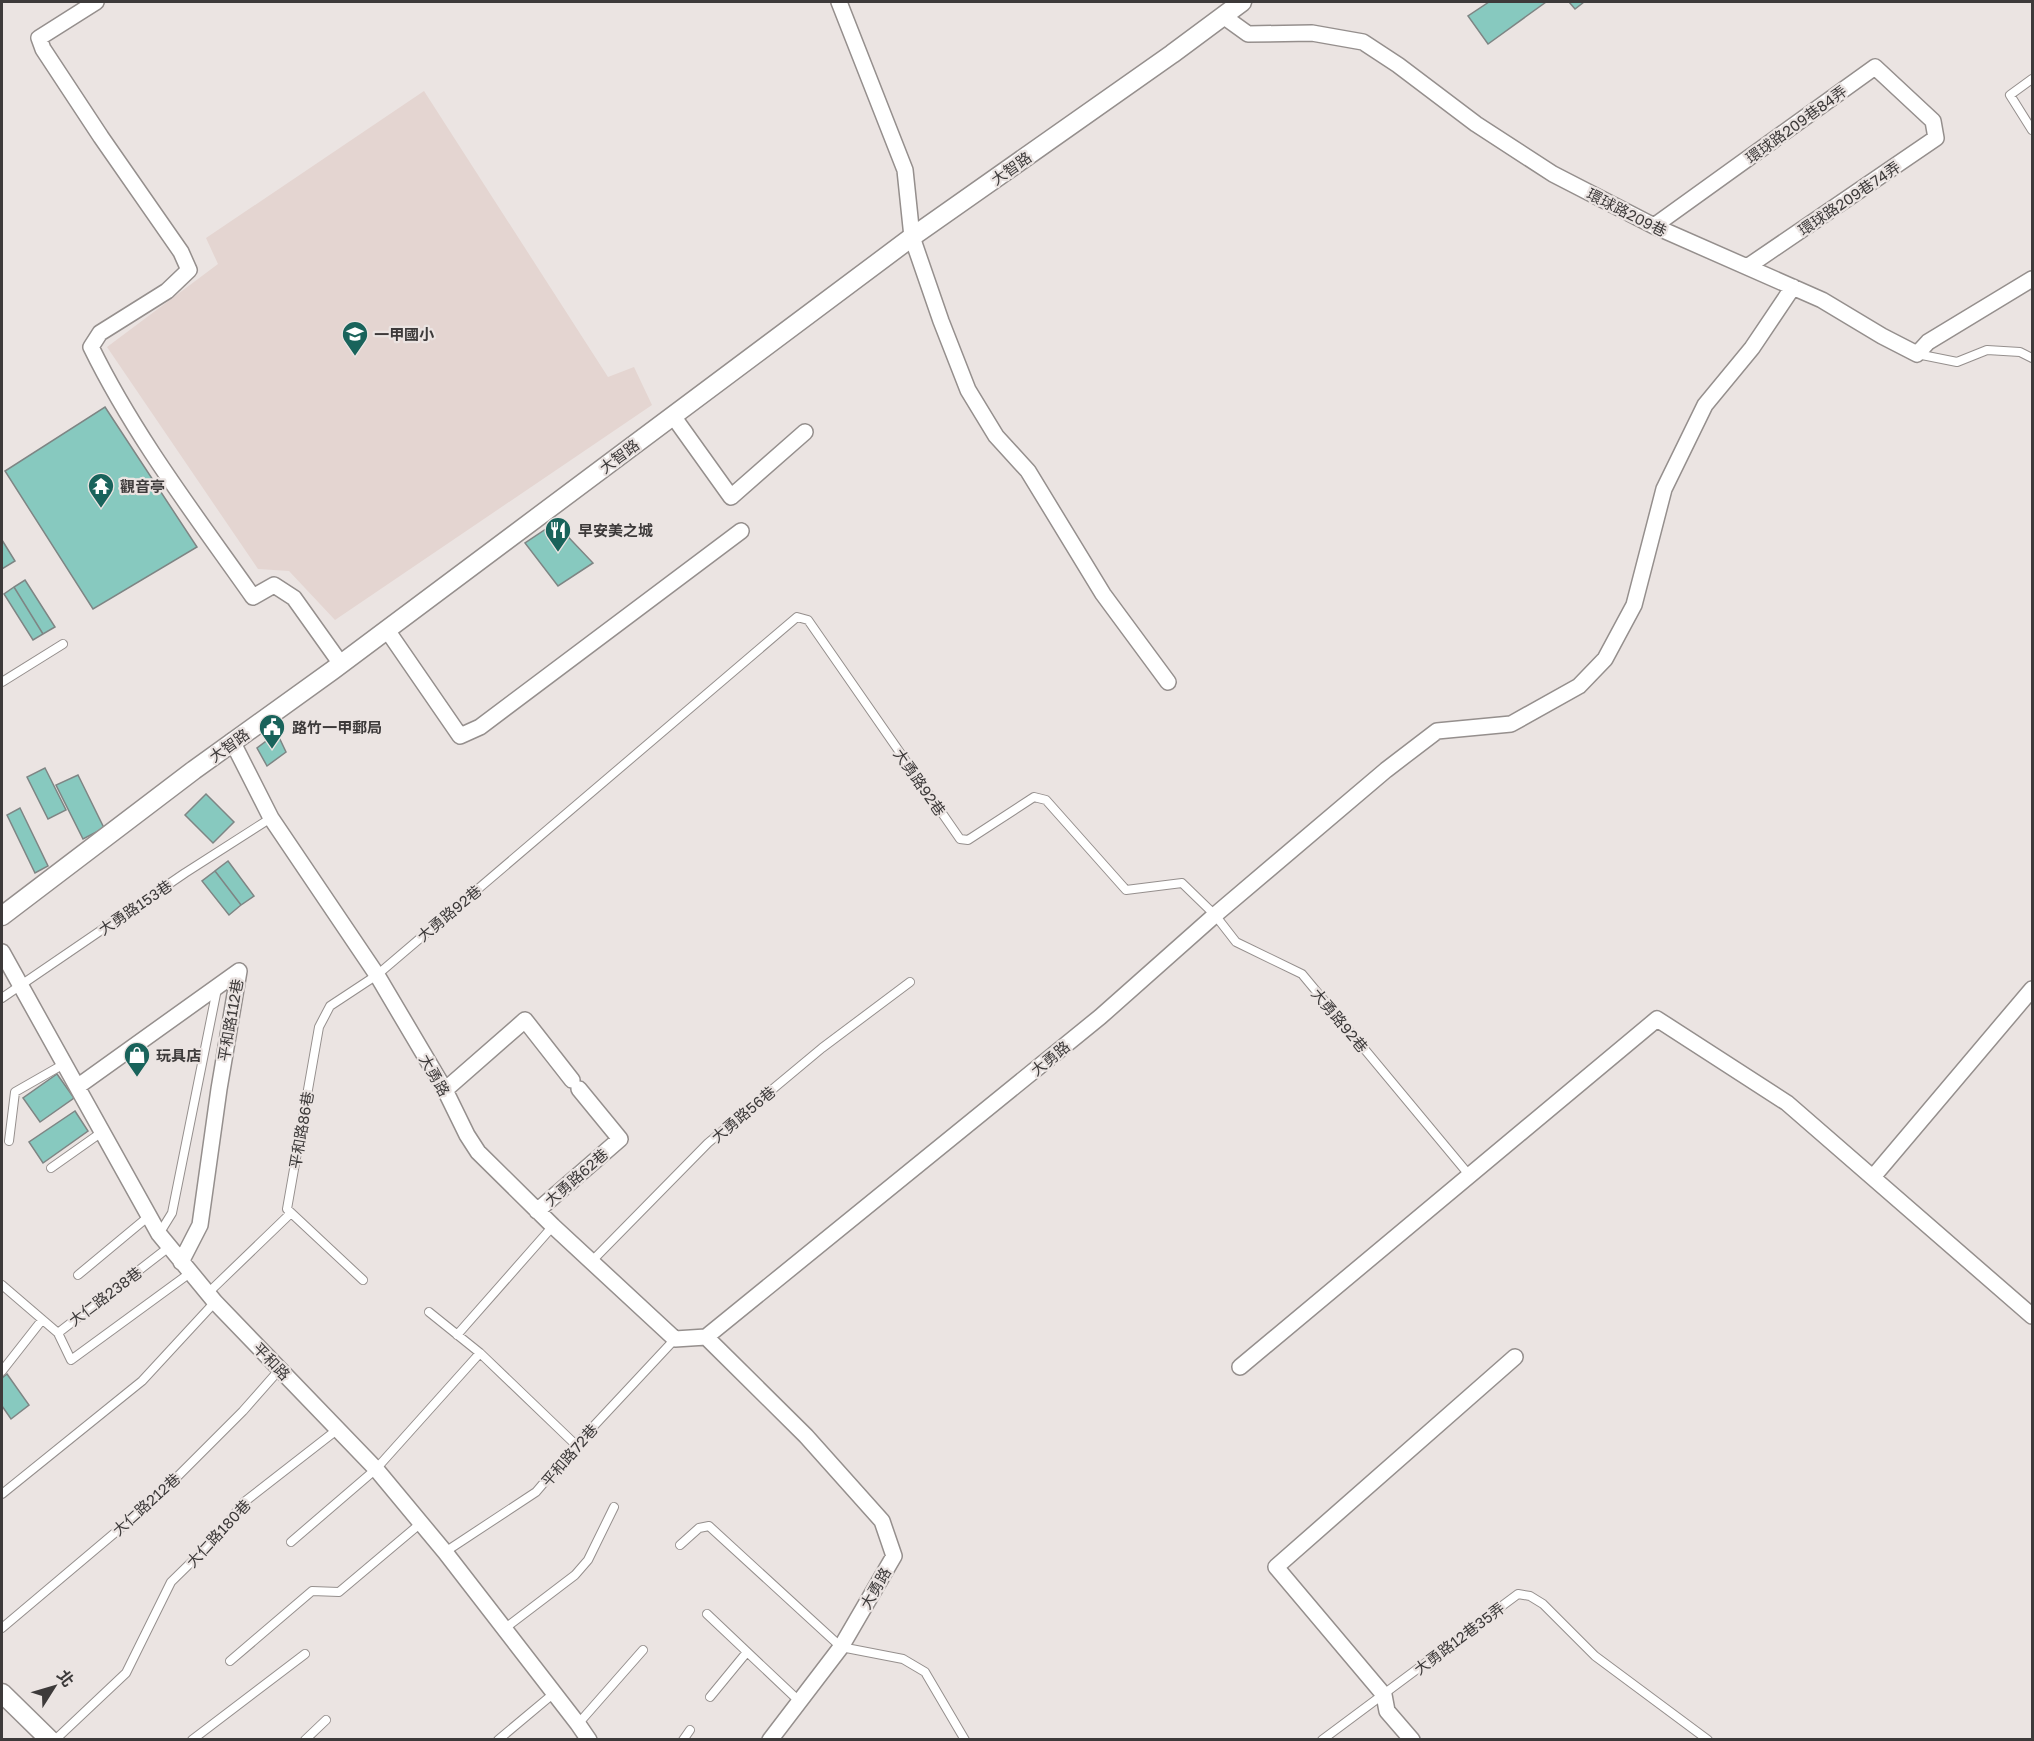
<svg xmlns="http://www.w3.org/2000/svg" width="2034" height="1741" font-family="'Golos Text','Noto Sans TC',sans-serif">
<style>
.built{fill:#e4d5d1}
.building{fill:#87c9bf;stroke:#7e8584;stroke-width:1.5}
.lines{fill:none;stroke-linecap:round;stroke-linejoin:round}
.service-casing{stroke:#958f8d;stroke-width:10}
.minor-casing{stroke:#958f8d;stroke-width:18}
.tertiary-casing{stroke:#958f8d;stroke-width:21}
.service{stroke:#fff;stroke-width:8}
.minor{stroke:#fff;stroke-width:15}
.tertiary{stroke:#fff;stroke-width:18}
.labels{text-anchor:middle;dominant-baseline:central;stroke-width:4.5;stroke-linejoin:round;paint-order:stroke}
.street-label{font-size:15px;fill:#3d3a3a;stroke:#ebe4e2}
.poi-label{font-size:15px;font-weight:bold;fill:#3d3a3a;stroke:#ebe4e2;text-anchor:start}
</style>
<rect width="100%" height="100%" fill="#ebe4e2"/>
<path class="built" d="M424 91 608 377 634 367 652 405 335 620 289 571 258 569 107 347 218 264 206 238Z"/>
<path class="building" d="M1489 2H1546L1488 44 1468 16Z
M1569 2H1584L1575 9Z
M105 407 197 547 93 609 5 471Z
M555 523 593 563 558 586 525 543Z
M2 540 15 561 2 569Z
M25 580 55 627 43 634 14 587Z
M14 587 43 634 33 640 4 594Z
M277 733 286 752 267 766 257 748Z
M45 768 66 810 48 819 27 777Z
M78 775 104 828 83 839 56 785Z
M206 794 234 822 213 843 185 815Z
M20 808 48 866 35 873 7 815Z
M228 861 254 896 241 905 215 871Z
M215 871 241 905 229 915 202 881Z
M57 1074 74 1098 40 1122 23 1098Z
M75 1111 88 1131 43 1163 29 1142Z
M7 1374 29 1405 11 1419 2 1406V1378Z"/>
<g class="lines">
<g class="service-casing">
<path id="service" d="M2032 79 2010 95 2032 130
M1917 354 1957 362 1987 350 2020 352 2032 358
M2 682 63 644
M2 998 185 873 271 818
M9 1141 15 1092 64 1064
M51 1168 102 1132
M159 1234 172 1213 217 989
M591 1262 708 1143 822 1048 910 982
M78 1275 149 1216
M363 1280 287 1209 319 1027 330 1006 377 975 797 617 808 620 960 839 968 840 1034 797 1046 800 1126 890 1182 883 1215 915 1236 942 1302 974 1470 1176
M2 1285 58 1333 169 1247
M208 1293 291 1213
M429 1312 480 1353 576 1445
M58 1333 71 1360 190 1273
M457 1335 553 1226
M2 1371 42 1320
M2 1494 142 1381 215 1302
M291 1542 376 1469 480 1353
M680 1545 699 1528 709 1526 841 1647 903 1659 925 1672 965 1740
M445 1552 536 1492 576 1445 675 1339
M707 1614 799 1701
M2 1628 155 1499 243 1411 280 1369
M504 1629 575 1575 588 1560 614 1507
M230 1661 312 1591 339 1592 421 1523
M710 1697 747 1652
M578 1724 643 1650
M55 1740 126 1673 171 1582 216 1538 243 1503 338 1429
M192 1740 305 1654
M305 1740 326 1720
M498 1740 553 1694
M683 1740 690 1730
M1322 1740 1518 1594 1530 1596 1543 1604 1595 1656 1708 1740"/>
</g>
<g class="minor-casing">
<path id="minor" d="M96 2 39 38 43 49 101 137 181 252 189 270 167 291 100 333 91 347C135 437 196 516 253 597L274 585 294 598 341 664
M839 2 905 170 912 237 941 321 968 390 996 436 1028 471 1103 594 1168 682
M1223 16 1248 34 1312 33 1363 42 1398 65 1476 124 1553 174 1654 226 1822 300 1882 336 1917 354 1928 342 2032 279
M1654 226 1875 67 1933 121 1936 138 1747 267
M673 416 731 497 805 432
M387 630 460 736 480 727 741 531
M232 741 271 818 377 975 445 1090 467 1135 478 1152 553 1226 675 1339 706 1337 806 1436 882 1521 894 1556 841 1647 770 1740
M2 952 159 1234 215 1302 376 1469 445 1552 578 1724 589 1740
M77 1087 239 971 219 1089 200 1225 181 1262
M445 1090 525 1020 572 1080
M1873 1177 2032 989
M537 1211 620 1139 579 1089
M706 1337 1100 1017 1215 915 1386 770 1437 731 1511 724 1579 686 1605 659 1634 605 1664 489 1705 405 1752 348 1793 287
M1240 1367 1657 1019 1787 1103 2032 1316
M1412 1740 1387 1711 1384 1695 1276 1567 1515 1357"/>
</g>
<g class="tertiary-casing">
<path id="tertiary" d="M2 916 194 770 333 670 912 237 1172 54 1242 2
M2 1693 50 1740"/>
</g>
<use href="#service" class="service"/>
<use href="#minor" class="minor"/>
<use href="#tertiary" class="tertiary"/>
</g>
<defs>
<g id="school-pin" transform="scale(1.35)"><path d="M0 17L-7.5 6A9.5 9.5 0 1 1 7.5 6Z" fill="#19635b" stroke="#ebe4e2"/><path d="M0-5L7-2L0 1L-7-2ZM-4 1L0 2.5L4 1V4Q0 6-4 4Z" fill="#fff"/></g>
<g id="temple-pin" transform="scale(1.35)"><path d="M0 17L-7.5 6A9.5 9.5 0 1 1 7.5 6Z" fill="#19635b" stroke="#ebe4e2"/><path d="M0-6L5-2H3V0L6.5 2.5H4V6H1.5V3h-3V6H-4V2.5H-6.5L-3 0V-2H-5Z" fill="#fff"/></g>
<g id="restaurant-pin" transform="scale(1.35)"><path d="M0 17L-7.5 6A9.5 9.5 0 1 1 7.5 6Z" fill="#19635b" stroke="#ebe4e2"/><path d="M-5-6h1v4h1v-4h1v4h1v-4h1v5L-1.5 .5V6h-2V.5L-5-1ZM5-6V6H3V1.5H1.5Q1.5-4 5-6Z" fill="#fff"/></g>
<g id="civic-pin" transform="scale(1.35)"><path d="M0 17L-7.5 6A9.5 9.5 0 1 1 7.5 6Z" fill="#19635b" stroke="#ebe4e2"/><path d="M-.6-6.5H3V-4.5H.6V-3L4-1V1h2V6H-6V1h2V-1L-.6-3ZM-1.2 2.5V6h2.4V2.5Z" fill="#fff"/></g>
<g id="shop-pin" transform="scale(1.35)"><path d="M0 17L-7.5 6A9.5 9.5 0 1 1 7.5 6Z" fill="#19635b" stroke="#ebe4e2"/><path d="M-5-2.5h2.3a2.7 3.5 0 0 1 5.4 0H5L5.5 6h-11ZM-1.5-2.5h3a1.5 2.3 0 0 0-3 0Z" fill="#fff"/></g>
</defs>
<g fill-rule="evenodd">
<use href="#school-pin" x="355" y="334"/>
<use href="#temple-pin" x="101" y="486"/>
<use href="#restaurant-pin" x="558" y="530"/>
<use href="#civic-pin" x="272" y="727"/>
<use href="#shop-pin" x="137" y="1055"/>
</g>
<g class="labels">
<g class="street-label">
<text transform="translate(1796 124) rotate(-36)">環球路209巷84弄</text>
<text transform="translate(1011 168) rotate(-35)">大智路</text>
<text transform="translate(1849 198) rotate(-34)">環球路209巷74弄</text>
<text transform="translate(1627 212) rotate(27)">環球路209巷</text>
<text transform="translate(619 456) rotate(-37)">大智路</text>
<text transform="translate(229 745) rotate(-36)">大智路</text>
<text transform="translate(920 782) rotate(55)">大勇路92巷</text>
<text transform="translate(135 907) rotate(-34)">大勇路153巷</text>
<text transform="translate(449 913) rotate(-40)">大勇路92巷</text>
<text transform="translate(230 1020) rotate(-80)">平和路112巷</text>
<text transform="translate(1340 1020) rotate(50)">大勇路92巷</text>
<text transform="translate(1050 1058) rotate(-39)">大勇路</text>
<text transform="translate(435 1075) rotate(61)">大勇路</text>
<text transform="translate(743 1114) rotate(-40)">大勇路56巷</text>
<text transform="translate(301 1130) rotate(-80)">平和路86巷</text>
<text transform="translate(576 1177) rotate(-41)">大勇路62巷</text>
<text transform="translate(105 1296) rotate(-37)">大仁路238巷</text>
<text transform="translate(272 1361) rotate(46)">平和路</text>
<text transform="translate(569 1455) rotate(-49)">平和路72巷</text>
<text transform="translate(146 1504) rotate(-42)">大仁路212巷</text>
<text transform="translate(218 1533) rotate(-47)">大仁路180巷</text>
<text transform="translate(875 1588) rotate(-60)">大勇路</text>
<text transform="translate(1459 1638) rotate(-37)">大勇路12巷35弄</text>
</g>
<g class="poi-label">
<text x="374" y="334">一甲國小</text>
<text x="120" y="486">觀音亭</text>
<text x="578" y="530">早安美之城</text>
<text x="292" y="727">路竹一甲郵局</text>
<text x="156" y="1055">玩具店</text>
</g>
</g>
<rect width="2034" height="1741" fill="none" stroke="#3d3a3a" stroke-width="6"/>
<g transform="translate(54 1687) rotate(53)" stroke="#ebe4e2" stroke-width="4.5" paint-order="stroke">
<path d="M0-4.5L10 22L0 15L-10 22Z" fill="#3d3a3a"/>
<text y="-9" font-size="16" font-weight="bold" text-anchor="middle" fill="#3d3a3a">北</text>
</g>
</svg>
